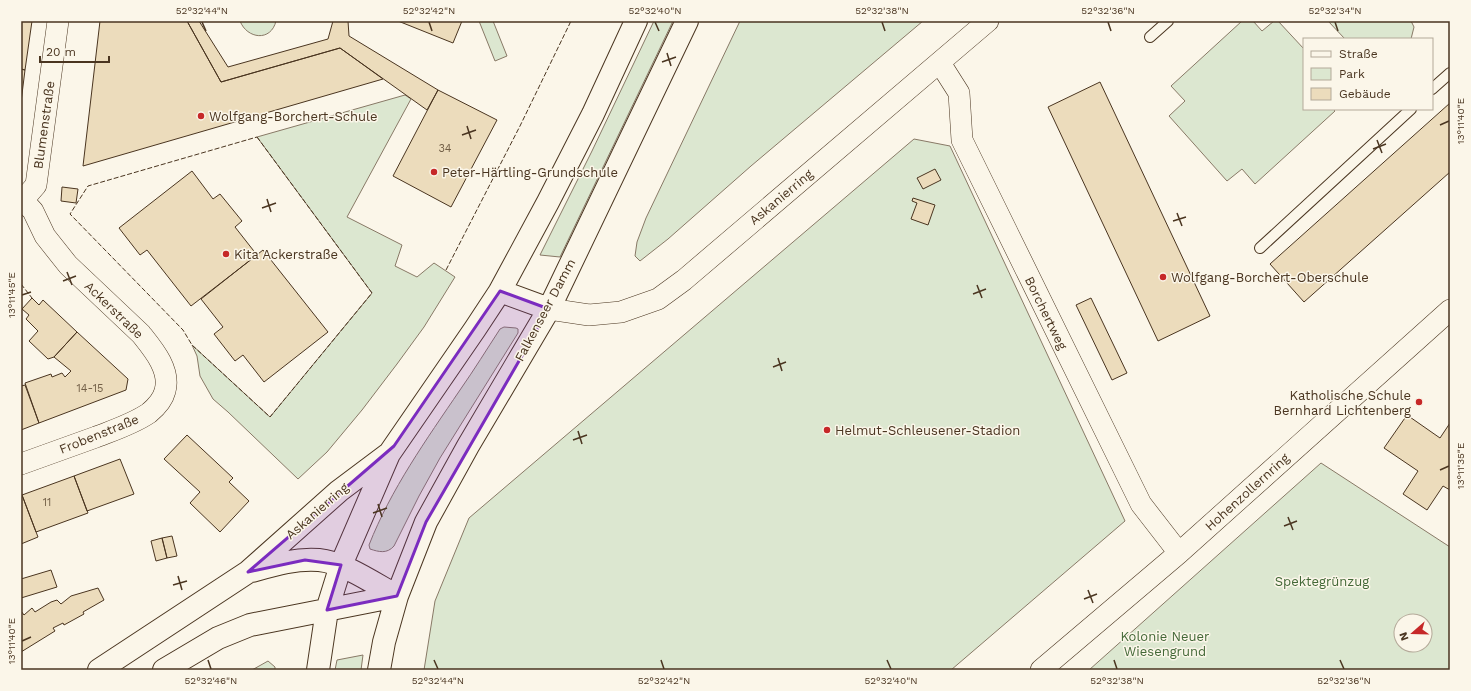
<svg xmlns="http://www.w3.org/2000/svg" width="1471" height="691" font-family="'Work Sans',sans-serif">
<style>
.green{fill:#dce7d0;stroke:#887966;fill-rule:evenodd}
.building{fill:#ecdcbc;stroke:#4a3520}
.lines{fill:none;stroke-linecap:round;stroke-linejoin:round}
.service-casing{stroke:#4a3520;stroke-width:12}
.minor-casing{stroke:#4a3520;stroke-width:22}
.secondary-casing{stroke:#4a3520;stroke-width:24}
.service{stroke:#fbf6e9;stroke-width:10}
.minor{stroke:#fbf6e9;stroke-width:21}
.secondary{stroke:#fbf6e9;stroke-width:22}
.fence{stroke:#4a3520;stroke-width:1;stroke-dasharray:5 2;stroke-linecap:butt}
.marked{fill:#7b2cbf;fill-opacity:0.2;stroke:#7b2cbf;stroke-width:3;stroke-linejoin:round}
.ticks{fill:none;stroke:#4a3520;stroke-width:1.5}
.poi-dot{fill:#c62828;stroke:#fbf6e9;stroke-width:1.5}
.labels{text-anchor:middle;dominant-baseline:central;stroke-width:3;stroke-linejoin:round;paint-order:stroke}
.number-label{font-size:11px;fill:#725f47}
.poi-label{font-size:13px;fill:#4a3520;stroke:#fbf6e9;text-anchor:start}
.street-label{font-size:13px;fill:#4a3520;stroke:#fbf6e9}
.park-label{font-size:13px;fill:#436837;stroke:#fbf6e9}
.neatline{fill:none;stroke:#4a3520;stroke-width:1.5}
.ticks-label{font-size:10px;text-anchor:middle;fill:#4a3520}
</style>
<rect width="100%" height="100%" fill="#fbf6e9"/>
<path class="green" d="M240 21H276C271 42 247 39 240 21Z
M479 21H493L507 56 495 61Z
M654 21H673L560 257 540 255 592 151Z
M740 21H923L751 166 668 239 640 261 635 256 637 242 646 218Z
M1242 21H1253L1262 31 1274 21H1278L1304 49V109H1333L1335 111 1255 184 1242 169 1227 181 1169 116 1185 101 1171 86Z
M1328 21H1411L1414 27 1411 39H1345Z
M405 95 411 99 347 217 402 245 395 266 417 277 434 263 455 277 424 327 397 364 362 410 327 452 298 479 228 412 213 399 200 376 197 356 192 345 270 417 372 293 257 137Z
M914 139 950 146 1125 521 951 670H424L435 601 469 518Z
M504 327 516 328 518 329V333L440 458 419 496 394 546C387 554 379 552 370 549L369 545C391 489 426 440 460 390 474 370 487 349 500 329Z
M1321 463 1450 547V670H1089ZM1401 621H1425V645H1401Z
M363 655 361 670H335L337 660Z
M268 661 275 667V670H252Z"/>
<path class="building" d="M21 21H32L25 70 21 69Z
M100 21H187L221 82 340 48 383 79 83 166Z
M187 21H199L228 67 328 39 333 21H348L349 36 438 90 427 110 340 48 221 82Z
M398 21H462L453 43Z
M21 69 25 70 21 102Z
M1100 82 1210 316 1158 341 1048 107Z
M438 90 497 120 451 207 393 176Z
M1450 103V172L1304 302 1270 264Z
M935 169 941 180 923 189 917 178Z
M192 171 213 199 220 194 242 221 235 227 257 255 191 306 147 250 140 255 119 228Z
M62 187 78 189 76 203 61 201Z
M913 198 935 205 928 225 911 219 917 203 912 201Z
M263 250 328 332 264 382 243 355 235 361 214 334 223 327 201 299Z
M32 298 39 305 43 300 77 332 54 357 48 359 29 341 38 331 26 319 29 315 22 309Z
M1091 298 1127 373 1112 380 1076 305Z
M77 332 128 379 126 390 39 423 25 383 51 374 52 377 62 373 65 377 71 371 54 357Z
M25 385 39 423 21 430V386Z
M1407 415 1440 438 1450 423V490L1443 486 1427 510 1403 494 1418 471 1384 448Z
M187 435 233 478 229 482 249 501 220 532 190 503 200 492 164 459Z
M120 459 134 494 87 511 74 476Z
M74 476 88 513 36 532 22 495Z
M22 495 38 537 21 544V496Z
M172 536 177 556 167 558 162 538Z
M162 538 167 558 156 561 151 541Z
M51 570 57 587 21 598V579Z
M98 588 104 600 83 612 84 614 64 625 63 623 53 628 55 631 21 652V611L24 615 32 608 35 612 51 602 57 600 61 604 71 596Z"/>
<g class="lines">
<g class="service-casing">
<path id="service" d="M1150 37 1168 21
M1432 89 1450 73
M1260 248 1411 109"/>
</g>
<g class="minor-casing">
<path id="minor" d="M940 63 959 93 962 140 1141 504 1179 553
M21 198 33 211 45 236 68 265 141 334C153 349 171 370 165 391 163 399 155 408 149 413 133 424 114 430 96 437 71 446 46 455 21 464
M23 200 36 185 58 21
M549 309 589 315 621 312 658 299 684 280 988 21
M1041 670 1179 553 1450 310"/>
</g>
<g class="secondary-casing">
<path id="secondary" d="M500 291 549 309
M252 571C273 565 296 558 319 560 343 562 375 584 397 596
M99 670 248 572 339 491 387 455
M164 670 218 638 250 625 397 596
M318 670 327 610 341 565 389 454 475 329 500 291 548 202 593 114 636 21
M379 670 384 642 397 596 426 522 468 446 549 309 687 21"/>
</g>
<use href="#service" class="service"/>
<use href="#minor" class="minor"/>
<use href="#secondary" class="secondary"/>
<path class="fence" d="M257 137 372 293 270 417 192 345 183 330 70 214 88 186Z
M446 270 520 126 571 21
M21 284 32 298"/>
</g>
<path class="marked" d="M500 291 549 309 426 522 397 596 327 610 341 565 305 560 248 572 394 446Z"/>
<path class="ticks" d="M202 22 206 31M429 22 432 31M655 22 659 31M882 22 885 31M1108 22 1111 31M1335 22 1338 31M667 53 671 66M662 62 676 57M1440 125 1449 121M467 126 471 139M462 135 476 130M1377 140 1382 153M1373 149 1386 144M267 199 271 212M262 208 276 203M1177 213 1182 226M1173 221 1186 217M67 272 72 285M63 281 76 276M977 285 982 298M973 294 986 289M22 295 31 292M778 358 782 371M773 367 786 362M578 431 582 444M573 440 587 435M1440 470 1449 466M378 504 382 517M373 513 387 508M1288 517 1293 530M1284 526 1297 521M178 576 182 590M173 585 187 581M1088 590 1093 603M1084 599 1097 594M22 641 31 637M208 660 211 669M434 660 438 669M661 660 664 669M887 660 891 669M1114 660 1117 669M1340 660 1344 669"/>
<g class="poi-dot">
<circle cx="201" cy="116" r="4"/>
<circle cx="434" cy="172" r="4"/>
<circle cx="226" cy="254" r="4"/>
<circle cx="1163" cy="277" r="4"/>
<circle cx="1419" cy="402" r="4"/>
<circle cx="827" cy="430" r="4"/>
</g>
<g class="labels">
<g class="number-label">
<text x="445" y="148">34</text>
<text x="90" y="388">14-15</text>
<text x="47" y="502">11</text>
</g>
<g class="poi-label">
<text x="209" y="116">Wolfgang-Borchert-Schule</text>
<text x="442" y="172">Peter-Härtling-Grundschule</text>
<text x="234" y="254">Kita Ackerstraße</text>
<text x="1171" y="277">Wolfgang-Borchert-Oberschule</text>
<text x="1411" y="395" text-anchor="end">Katholische Schule<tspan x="1411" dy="15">Bernhard Lichtenberg</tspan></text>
<text x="835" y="430">Helmut-Schleusener-Stadion</text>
</g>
<g class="street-label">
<text transform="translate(44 125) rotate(-82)">Blumenstraße</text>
<text transform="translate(781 197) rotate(-40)">Askanierring</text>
<text transform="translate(114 310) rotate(44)">Ackerstraße</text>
<text transform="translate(545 310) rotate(-62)">Falkenseer Damm</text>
<text transform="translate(1046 313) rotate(64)">Borchertweg</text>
<text transform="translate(99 434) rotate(-22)">Frobenstraße</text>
<text transform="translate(1247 492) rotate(-42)">Hohenzollernring</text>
<text transform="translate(317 511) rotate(-41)">Askanierring</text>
</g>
<g class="park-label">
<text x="1322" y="581">Spektegrünzug</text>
<text x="1165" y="636">Kolonie Neuer<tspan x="1165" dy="15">Wiesengrund</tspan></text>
</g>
</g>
<rect width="1471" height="691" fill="none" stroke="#fbf6e9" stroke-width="44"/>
<rect x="1303" y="38" width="130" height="72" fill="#fbf6e9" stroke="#b4a999"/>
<rect x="1311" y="51" width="20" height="6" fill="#fbf6e9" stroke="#b4a999"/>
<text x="1339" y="58" font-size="12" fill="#4a3520">Straße</text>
<rect x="1311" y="68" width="20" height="12" fill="#dce7d0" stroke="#b4a999"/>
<text x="1339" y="78" font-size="12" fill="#4a3520">Park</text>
<rect x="1311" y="88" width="20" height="12" fill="#ecdcbc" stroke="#b4a999"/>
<text x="1339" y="98" font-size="12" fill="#4a3520">Gebäude</text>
<g transform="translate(1413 633) rotate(250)"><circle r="19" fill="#fbf6e9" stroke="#b4a999"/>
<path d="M0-3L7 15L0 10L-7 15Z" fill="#c62828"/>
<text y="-6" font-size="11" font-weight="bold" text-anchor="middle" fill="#4a3520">N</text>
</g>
<path d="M40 56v6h69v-6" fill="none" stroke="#4a3520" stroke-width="2"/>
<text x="46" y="56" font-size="12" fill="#4a3520" stroke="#fbf6e9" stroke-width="3" paint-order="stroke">20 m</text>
<rect x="22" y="22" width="1427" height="647" class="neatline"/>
<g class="ticks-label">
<text x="202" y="14">52°32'44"N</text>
<text x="429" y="14">52°32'42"N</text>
<text x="655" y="14">52°32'40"N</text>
<text x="882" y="14">52°32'38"N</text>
<text x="1108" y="14">52°32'36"N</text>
<text x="1335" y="14">52°32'34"N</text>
<text transform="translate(1460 121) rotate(-90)" y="4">13°11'40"E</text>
<text transform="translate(11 295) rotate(-90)" y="4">13°11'45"E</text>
<text transform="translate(1460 466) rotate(-90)" y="4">13°11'35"E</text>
<text transform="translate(11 641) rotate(-90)" y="4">13°11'40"E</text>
<text x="211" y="684">52°32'46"N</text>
<text x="438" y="684">52°32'44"N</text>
<text x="664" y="684">52°32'42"N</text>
<text x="891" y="684">52°32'40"N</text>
<text x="1117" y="684">52°32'38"N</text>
<text x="1344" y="684">52°32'36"N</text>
</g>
</svg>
